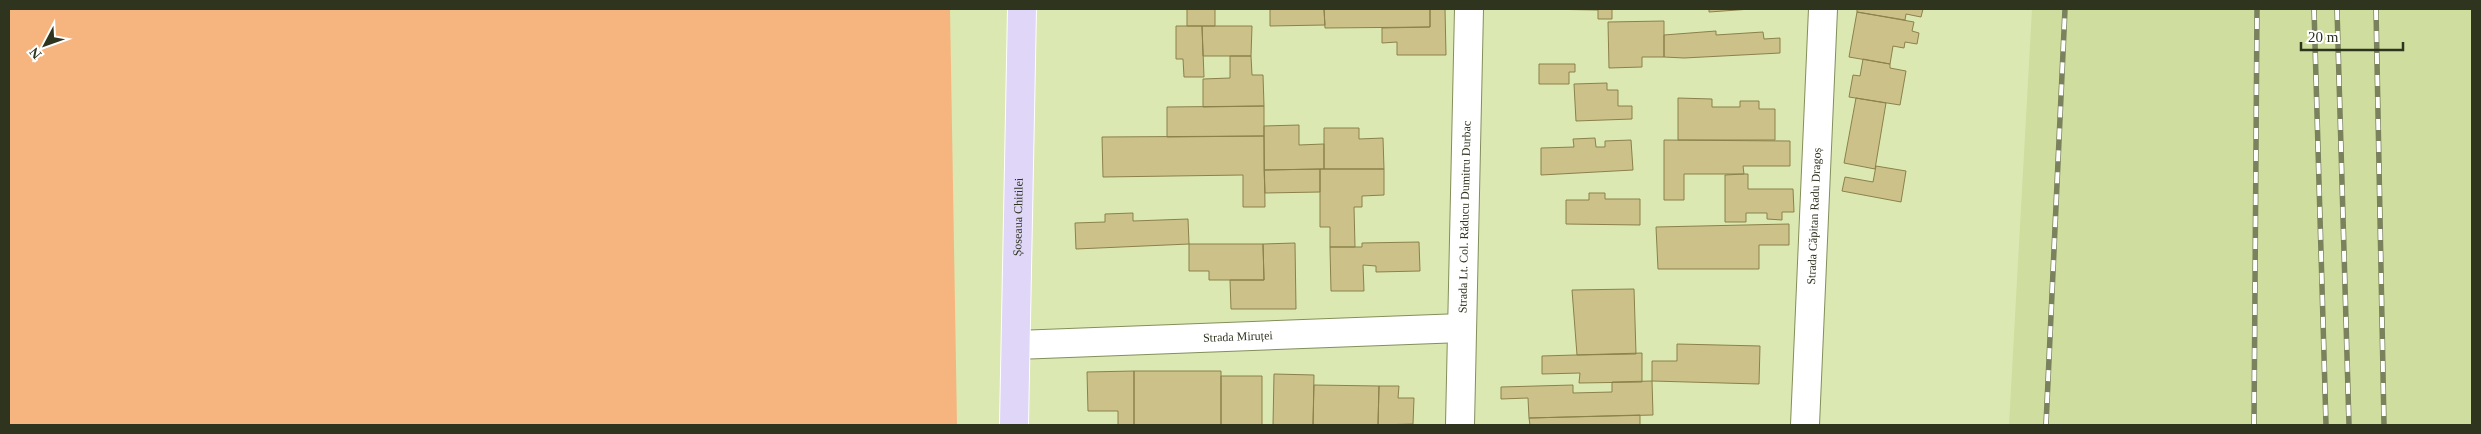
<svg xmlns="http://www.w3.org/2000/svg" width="2481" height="434" font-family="Georgia,serif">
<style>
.built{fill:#cfde9f}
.green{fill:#f6b47f}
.building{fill:#cbc189;stroke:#8b814b}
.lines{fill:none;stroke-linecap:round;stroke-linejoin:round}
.minor-casing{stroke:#838f5b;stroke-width:30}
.primary-casing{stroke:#fff;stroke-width:30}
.minor{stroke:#fff;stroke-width:28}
.primary{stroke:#e0d6f8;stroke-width:28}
.rail-casing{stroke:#79815d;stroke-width:5.5}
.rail{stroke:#fff;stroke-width:4;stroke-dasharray:11;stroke-linecap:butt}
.labels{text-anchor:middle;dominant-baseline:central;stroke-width:5;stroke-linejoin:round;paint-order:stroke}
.street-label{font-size:12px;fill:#2f341f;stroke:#fff}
</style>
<rect width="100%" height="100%" fill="#dbe8b1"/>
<path class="built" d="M2032 9H2472V425H2009Z"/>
<path class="green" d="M9 9H950L957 425H9Z"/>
<path class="building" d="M1187 9H1215V26H1187Z
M1270 9H1324L1325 25 1270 26Z
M1324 9H1430V27L1325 28Z
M1430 9H1445L1446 55H1397V42L1382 43V28L1430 27Z
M1539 9H1612V19H1598V10Z
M1709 9H1751L1709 12Z
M1857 9H1923L1921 17 1906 14 1905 20 1857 12Z
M1857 12 1914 22 1912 31 1919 33 1917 44 1905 42 1904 48 1893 46 1890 64 1849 57Z
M1664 21V57H1642V67L1609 68 1608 22Z
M1176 26H1202L1204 77H1184L1183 59H1176Z
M1202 26H1252L1251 56H1203Z
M1716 31V35L1763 32 1764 39 1780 38V53L1684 58 1664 57V35Z
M1230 56H1251L1252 75H1263L1264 106 1203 107V79L1230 78Z
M1863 59 1890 64V68L1906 71 1900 105 1849 97 1853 75 1860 76Z
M1539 64H1575V72H1569V84H1539Z
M1607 83V90H1618V106H1632V119L1576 121 1574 84Z
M1678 98 1712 99V107H1740V101H1759V109H1775V140H1678Z
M1856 98 1886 103 1875 169 1844 163Z
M1264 106V136L1167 137V107Z
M1299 125V145L1324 144V169L1264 170V126Z
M1324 128H1359V139L1383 138 1384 169H1324Z
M1264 136 1265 207H1243V175L1103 177 1102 137Z
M1595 138 1596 147H1605V141L1631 140 1633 170 1541 175V148L1574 147 1573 139Z
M1664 140 1790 141V166H1743L1744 174H1684V200H1664Z
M1876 166 1906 171 1901 202 1842 191 1845 177 1873 182Z
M1320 169H1384V195L1362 196V207H1354L1355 247H1330V227H1320Z
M1320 169V192L1265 193 1264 170Z
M1744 174H1748V189H1793L1794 212H1782V220L1767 219V213H1746V222H1725V175Z
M1589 193H1605V199H1640V225L1566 224V200H1589Z
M1133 213V221L1188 219 1189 244 1076 249 1075 223 1105 222V214Z
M1789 224V245H1759V269H1658L1656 227Z
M1419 242 1420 271 1376 272V266L1363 265 1364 291H1331L1330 247H1362V243Z
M1295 243 1296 309H1231L1230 280H1264L1263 244Z
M1189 244H1263L1264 280H1209V271H1189Z
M1634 289 1636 354 1577 355 1572 290Z
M1677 344 1760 346 1759 384 1652 381V361H1677Z
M1642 353V382L1579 383 1580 373 1542 374V356Z
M1134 371H1221V425H1134Z
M1134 371V425H1118V411H1088L1087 372Z
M1274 374 1314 375 1313 425H1273Z
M1221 376H1262V425H1221Z
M1652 381 1653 415 1529 418 1528 398 1501 399V387L1573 385V393L1612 392V382Z
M1314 385 1379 386 1378 425H1313Z
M1379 386H1399L1398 398H1414L1413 424 1378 425Z
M1640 415V425H1530L1529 418Z"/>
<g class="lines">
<g class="minor-casing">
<g id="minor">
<path id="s1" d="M1016 345 1462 328"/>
<path id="s2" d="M1460 425 1469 9"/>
<path id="s3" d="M1805 425 1823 9"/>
</g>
</g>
<g class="primary-casing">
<g id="primary">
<path id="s4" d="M1014 425 1022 9"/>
</g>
</g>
<use href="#minor" class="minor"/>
<use href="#primary" class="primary"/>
<g class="rail-casing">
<path id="rail" d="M2314 9 2326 425
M2337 9 2349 425
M2376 9 2384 425
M2046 425 2065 9
M2254 425 2257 9"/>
</g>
<use href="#rail" class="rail"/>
</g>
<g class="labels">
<g class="street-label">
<text stroke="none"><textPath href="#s4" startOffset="208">Șoseaua Chitilei</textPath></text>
<text stroke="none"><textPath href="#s2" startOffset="208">Strada Lt. Col. Răducu Dumitru Durbac</textPath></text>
<text stroke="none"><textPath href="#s3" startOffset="209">Strada Căpitan Radu Dragoș</textPath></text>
<text stroke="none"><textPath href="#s1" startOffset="222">Strada Miruței</textPath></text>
</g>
</g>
<rect width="2481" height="434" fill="none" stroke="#2f341f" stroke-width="20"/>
<g transform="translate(45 45) rotate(229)" stroke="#ffffff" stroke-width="4" paint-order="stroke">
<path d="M0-4L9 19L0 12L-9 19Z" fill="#2f341f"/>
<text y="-8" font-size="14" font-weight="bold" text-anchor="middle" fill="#2f341f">N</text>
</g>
<path d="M2301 42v8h102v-8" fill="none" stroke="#2f341f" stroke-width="2.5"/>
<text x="2308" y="42" font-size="15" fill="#2f341f" stroke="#ffffff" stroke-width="4" paint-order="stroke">20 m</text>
</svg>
